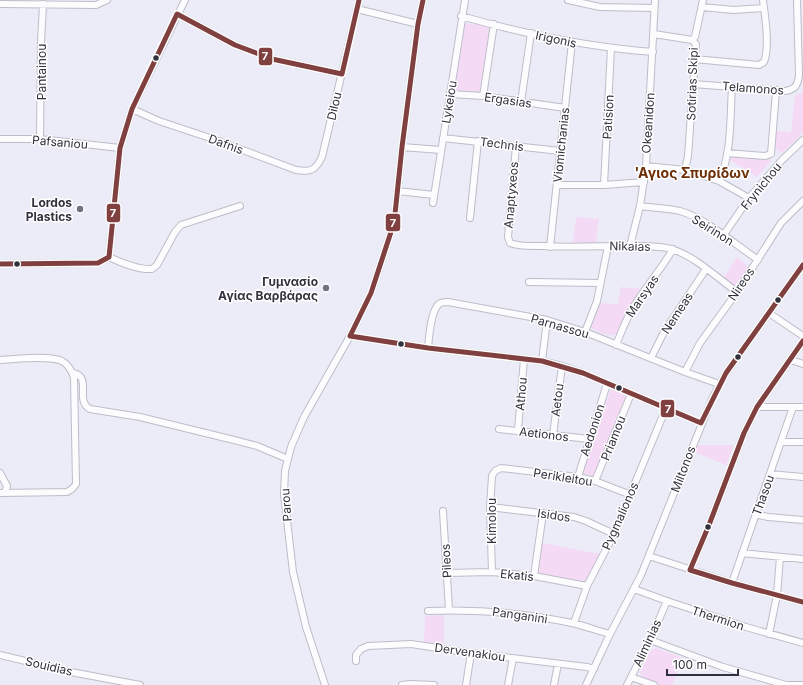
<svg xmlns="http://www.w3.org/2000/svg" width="803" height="685" font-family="Inter,sans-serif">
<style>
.green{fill:#f4daf5}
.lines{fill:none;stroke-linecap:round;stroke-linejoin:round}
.minor-casing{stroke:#bdbdc8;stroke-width:8}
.minor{stroke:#fcfcfe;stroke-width:6}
.bus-1-casing{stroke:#fff;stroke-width:8}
.bus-1{stroke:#804040;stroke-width:5}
.bus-dot{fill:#30313c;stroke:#fff;stroke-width:1.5}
.poi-dot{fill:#72727e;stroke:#fff;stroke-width:1.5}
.labels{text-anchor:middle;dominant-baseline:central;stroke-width:3;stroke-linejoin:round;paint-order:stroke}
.street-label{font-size:12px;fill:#30313c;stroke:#fff}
.poi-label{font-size:12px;font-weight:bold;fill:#30313c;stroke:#fff;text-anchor:end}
.quarter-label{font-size:14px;font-weight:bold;fill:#6c2f07;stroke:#fff}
.line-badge{stroke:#fff;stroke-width:1.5}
.badge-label{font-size:11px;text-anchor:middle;font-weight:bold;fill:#fff}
</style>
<rect width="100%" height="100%" fill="#ececf9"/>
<path class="green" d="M465 23 491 26 479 94 454 90Z
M799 93 803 94V133L782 153C771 149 774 140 775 131L791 132 795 95 797 96Z
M731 156 767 158 771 159V161L757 177 730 160Z
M576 217 599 219 596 243H573Z
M737 257 749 267 734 287 722 280Z
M621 287 642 289 631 304 616 334C607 337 598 333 590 327L600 303 618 304Z
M611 388 626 396 593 477 583 473Z
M697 445H734L726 465 694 452Z
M542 543 600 554 586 582 537 573Z
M444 615V644L424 643 425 616Z
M656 648 683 658 672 685H659L642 678 640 673 650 651Z"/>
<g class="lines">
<g class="minor-casing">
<path id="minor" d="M568 0 600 7 654 8
M0 4 96 5 107 0
M702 7 733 10 764 8
M357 9 418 24
M177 14 235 45 272 59 342 74
M461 16C524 34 588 47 653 52
M654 34 692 40
M692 40 695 37 703 0
M694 59 759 65 764 62C770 47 765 16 763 0
M693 84 785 91C795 90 798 85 799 75L797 0
M450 94 483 96 565 108
M483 96 494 24
M521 102 531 33
M132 109 159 121 213 139 296 170C311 172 315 171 322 157L359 0
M443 138 560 151
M0 139H40L120 148
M40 139 41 43 43 4
M516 146 508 237 510 243C521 247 532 246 543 246 577 248 610 245 644 246 654 247 664 246 674 250 694 256 719 279 737 292
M402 147 441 150
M727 153 765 156 771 154 776 91
M646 166 685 170 719 181 749 198
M685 170 688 156 696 44 692 40
M719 181C732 153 730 118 732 87
M557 185H604L644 182
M604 185 611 48
M397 191 434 195
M433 203 465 0
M640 206C653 208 667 208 680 211 705 218 735 244 758 260
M470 218 478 141
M723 236 749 198 782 160 803 140
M630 246 640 206 646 166 655 0
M550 247 572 42
M109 257 120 148 132 109 185 0
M109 257C122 263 138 270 152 269L157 265 175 232 181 225 240 206
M0 264 98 263 109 257
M529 282 600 283
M769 313 803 336
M585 332 597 301 608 246
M350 336 428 348 542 361 562 366 583 373 701 423
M616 345C622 330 627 316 636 303 648 284 662 268 673 249
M428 348C429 337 431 310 439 304 441 302 444 302 448 302L547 320 585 332 685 372 719 384
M651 358 664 332 706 269
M0 360C15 359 50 355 62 361 69 365 72 371 74 378L76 484 72 489 67 492 0 493
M791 360 803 364
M542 361 547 320
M685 372 700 343 737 292 781 223 803 201
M73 373C93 377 74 400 90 409L140 417 234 440 257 446 288 459
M757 407H803
M499 429 589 439
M518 430 524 359
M553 435 562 366
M781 442H803
M0 473 7 486 5 493
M770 474 803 477
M578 477 607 384
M595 481 631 394
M490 507 574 517 586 521 614 534
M443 511 449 610
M755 514 768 517 803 520
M742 553 803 559
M649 556 732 583 803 602
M690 570 709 525 744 433 757 407 803 341
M492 572 490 507 492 476 495 471 501 468 578 477 595 481 631 495
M447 573 492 572 534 576 587 586
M534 576 543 513
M732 583 793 407
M634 589 667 601 746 627 803 643
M428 611C477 609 525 613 572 623 585 626 598 631 610 634
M574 623 587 586 614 534 666 408
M769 634 777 595 780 557
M650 640 723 667 786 685H803
M0 655 71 672 140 685
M356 661V655L361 649 368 646 411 644 471 653 587 667 594 669
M631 677 654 685
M325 685 306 627 293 572 284 494 285 471 291 447 304 417 350 336 371 293 391 232 395 214 402 147 418 24 423 0
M402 685 411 684 434 685
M466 685 471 653
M508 685 513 658
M554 685 558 664
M586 685 610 634 641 575 712 399 726 373 803 265
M627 685 650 640 667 601"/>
</g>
<use href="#minor" class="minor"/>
<g class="bus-1-casing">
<path id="bus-1" d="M423 0 418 24 402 147 395 214 391 232 371 293 350 336 428 348 542 361 583 373 701 423 726 373 803 265
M0 264 98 263 109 257 120 148 132 109 177 14 235 45 272 59 342 74 359 0
M803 341 757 407 744 433 709 525 690 570 732 583 803 602"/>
</g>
<use href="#bus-1" class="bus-1"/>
</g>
<g class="bus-dot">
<circle cx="156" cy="58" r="3.5"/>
<circle cx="17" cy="264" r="3.5"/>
<circle cx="778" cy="300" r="3.5"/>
<circle cx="401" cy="344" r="3.5"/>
<circle cx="738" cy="357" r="3.5"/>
<circle cx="619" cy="388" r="3.5"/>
<circle cx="708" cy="527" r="3.5"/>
</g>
<g class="poi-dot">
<circle cx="80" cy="209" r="4"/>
<circle cx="326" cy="288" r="4"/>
</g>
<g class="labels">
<g class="street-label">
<text transform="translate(556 39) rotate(12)">Irigonis</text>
<text transform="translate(41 72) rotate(-90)">Pantainou</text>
<text transform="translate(692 84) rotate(-88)">Sotirias Skipi</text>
<text transform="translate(753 88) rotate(4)">Telamonos</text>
<text transform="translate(508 100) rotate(8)">Ergasias</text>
<text transform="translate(449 102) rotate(-81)">Lykeiou</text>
<text transform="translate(334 106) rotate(-77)">Dilou</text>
<text transform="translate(608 117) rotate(-87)">Patision</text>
<text transform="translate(648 123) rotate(-86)">Okeanidon</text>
<text transform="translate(60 142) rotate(5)">Pafsaniou</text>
<text transform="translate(226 144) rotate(20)">Dafnis</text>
<text transform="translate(502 144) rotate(7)">Technis</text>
<text transform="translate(561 145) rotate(-84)">Viomichanias</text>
<text transform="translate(761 186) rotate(-51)">Frynichou</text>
<text transform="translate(511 195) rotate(-85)">Anaptyxeos</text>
<text transform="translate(713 230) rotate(32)">Seirinon</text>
<text transform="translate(630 246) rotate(1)">Nikaias</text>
<text transform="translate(741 284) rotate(-56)">Nireos</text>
<text transform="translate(642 296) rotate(-56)">Marsyas</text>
<text transform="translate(677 313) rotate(-57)">Nemeas</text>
<text transform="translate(560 326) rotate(16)">Parnassou</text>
<text transform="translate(521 394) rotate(-85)">Athou</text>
<text transform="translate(557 400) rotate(-83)">Aetou</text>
<text transform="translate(592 430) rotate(-72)">Aedonion</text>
<text transform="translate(544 434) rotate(7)">Aetionos</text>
<text transform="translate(613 438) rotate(-68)">Priamou</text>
<text transform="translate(683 469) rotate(-69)">Miltonos</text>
<text transform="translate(563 477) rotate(9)">Perikleitou</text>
<text transform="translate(763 495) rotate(-70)">Thasou</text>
<text transform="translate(286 505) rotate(-94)">Parou</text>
<text transform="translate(554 515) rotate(8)">Isidos</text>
<text transform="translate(620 516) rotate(-66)">Pygmalionos</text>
<text transform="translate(491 521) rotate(-90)">Kimolou</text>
<text transform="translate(446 561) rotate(-93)">Pileos</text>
<text transform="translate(517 575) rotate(6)">Ekatis</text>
<text transform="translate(520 615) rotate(8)">Panganini</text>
<text transform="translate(718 618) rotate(18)">Thermion</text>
<text transform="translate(647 643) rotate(-65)">Aliminias</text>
<text transform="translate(470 652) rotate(8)">Dervenakiou</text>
<text transform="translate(49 666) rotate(13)">Souidias</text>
</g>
<g class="poi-label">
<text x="72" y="202">Lordos<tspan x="72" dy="14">Plastics</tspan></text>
<text x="318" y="281">Γυμνασίο<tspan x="318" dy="14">Αγίας Βαρβάρας</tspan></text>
</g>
<g class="quarter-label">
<text x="692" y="172">'Αγιος Σπυρίδων</text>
</g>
</g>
<g class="line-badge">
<rect x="258" y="47" width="15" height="19" rx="4" fill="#804040"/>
<rect x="106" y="203" width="15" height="20" rx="4" fill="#804040"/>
<rect x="385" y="213" width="16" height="19" rx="4" fill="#804040"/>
<rect x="660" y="399" width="15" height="19" rx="4" fill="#804040"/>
</g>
<g class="badge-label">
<text x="265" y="60">7</text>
<text x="113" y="217">7</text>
<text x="393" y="227">7</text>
<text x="668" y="413">7</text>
</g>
<path d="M667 669v6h71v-6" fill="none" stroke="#30313c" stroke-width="2"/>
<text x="673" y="669" font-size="12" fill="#30313c" stroke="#ffffff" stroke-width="3" paint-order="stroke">100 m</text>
</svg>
